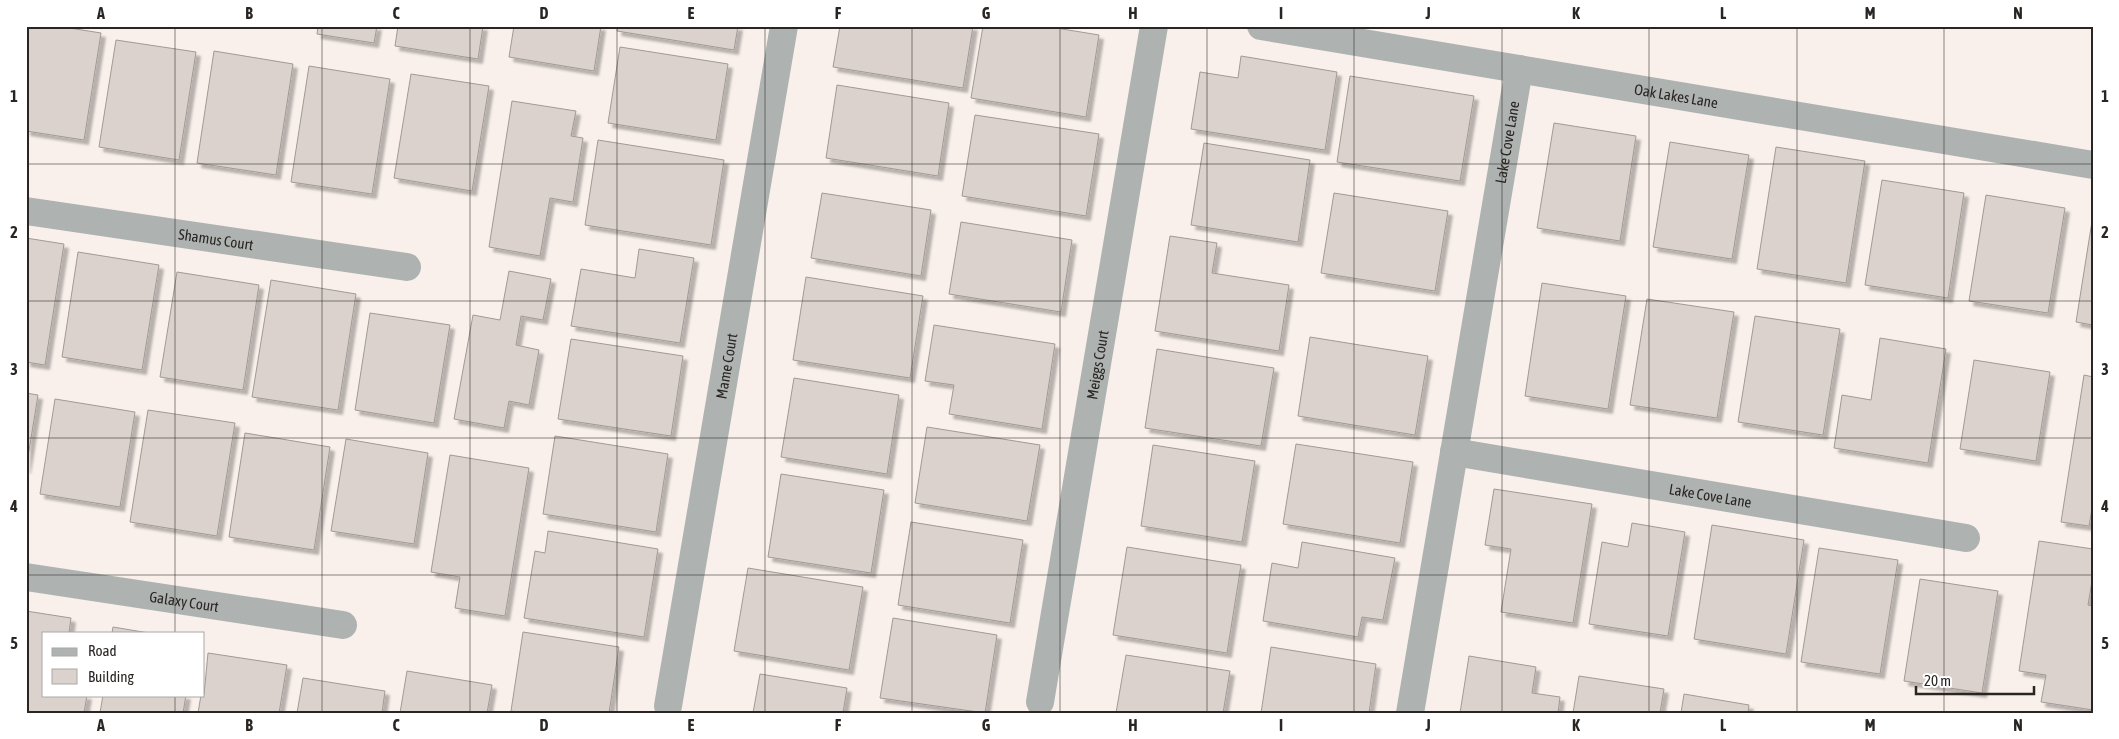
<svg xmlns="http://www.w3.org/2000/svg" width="2119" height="739" font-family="'Asap Condensed',sans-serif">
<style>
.building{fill:#dbd2cd;stroke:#a19994;filter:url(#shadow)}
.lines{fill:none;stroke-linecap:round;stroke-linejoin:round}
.street{stroke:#aeb3b2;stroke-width:28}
.grid{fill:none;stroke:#292523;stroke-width:1;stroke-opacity:0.55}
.labels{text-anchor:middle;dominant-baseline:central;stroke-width:4;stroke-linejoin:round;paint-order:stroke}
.street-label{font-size:15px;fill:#292523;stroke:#fff}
.neatline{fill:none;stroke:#292523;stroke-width:2}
.grid-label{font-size:16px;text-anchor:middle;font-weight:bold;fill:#292523}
</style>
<defs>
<filter id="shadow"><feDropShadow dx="4.5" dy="4.5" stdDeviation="1" flood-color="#0004"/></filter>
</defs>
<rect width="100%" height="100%" fill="#f9f0eb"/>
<path class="building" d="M26 26H57L101 33 84 140 26 131Z
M318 26H377L374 43 317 34Z
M398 26H483L478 59 395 46Z
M514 26H601L594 71 509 57Z
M618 26H738L734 50 617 31Z
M840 26H973L963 88 833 67Z
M983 26H1044L1099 35 1086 117 971 98Z
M116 40 196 52 179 160 99 147Z
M620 47 728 64 716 140 608 123Z
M214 51 293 64 276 175 197 163Z
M1241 56 1337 72 1325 150 1191 129 1200 72 1238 78Z
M309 66 390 79 372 194 291 182Z
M411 74 489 86 472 191 394 178Z
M1350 76 1474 96 1460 181 1337 162Z
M837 85 949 103 938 176 826 158Z
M512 101 576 111 571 136 583 138 573 202 550 198 540 256 489 247Z
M975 115 1099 134 1086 216 962 196Z
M1554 123 1636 136 1620 241 1537 228Z
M598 140 724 160 711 245 585 225Z
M1670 142 1749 155 1732 259 1653 247Z
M1204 143 1310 160 1298 242 1191 225Z
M1776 147 1865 161 1846 283 1757 269Z
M1882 180 1964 193 1948 298 1865 285Z
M822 193 931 210 921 276 811 258Z
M1334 193 1448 211 1435 291 1321 273Z
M1986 195 2065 208 2048 313 1969 301Z
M2093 215V325L2076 322Z
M961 222 1072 240 1061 312 949 294Z
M1170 236 1217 243 1212 273 1289 285 1279 351 1155 331Z
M26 238 64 244 45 365 26 362Z
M639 249 694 258 680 343 571 326 581 269 635 278Z
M78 252 159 265 142 370 62 357Z
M509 271 551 279 543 320 521 316 516 345 539 350 529 405 509 401 504 428 454 419 473 315 500 320Z
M177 272 259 285 243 390 160 377Z
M806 277 923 296 910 378 793 360Z
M271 280 356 294 338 410 252 397Z
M1542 283 1626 296 1608 409 1525 396Z
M1647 299 1734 312 1717 418 1630 405Z
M370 313 450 325 434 423 355 410Z
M1755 316 1840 329 1823 435 1738 422Z
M934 325 1055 344 1042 429 949 414 954 385 925 381Z
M1310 337 1428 356 1415 435 1298 416Z
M1880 338 1946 349 1928 463 1834 448 1842 395 1871 400Z
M571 339 683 356 671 436 558 419Z
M1157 349 1274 368 1261 446 1145 428Z
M1974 360 2050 372 2036 461 1960 449Z
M2084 375 2093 377V503L2089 526 2061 522Z
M794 378 899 395 887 474 781 457Z
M26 393 38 395 26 469Z
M55 399 135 412 120 507 40 494Z
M148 410 235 423 217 536 130 522Z
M927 427 1040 445 1027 521 915 503Z
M245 433 330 447 314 550 229 537Z
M555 436 668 454 656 532 543 514Z
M346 439 428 453 414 544 331 531Z
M1296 444 1413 462 1400 543 1283 524Z
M1153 445 1255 461 1242 542 1141 526Z
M450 455 529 468 505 616 455 608 460 577 431 572Z
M781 474 884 490 871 573 768 557Z
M1494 489 1592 504 1573 623 1501 612 1511 549 1485 545Z
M911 522 1023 540 1010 623 898 605Z
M1632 523 1685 532 1668 636 1589 624 1602 542 1628 547Z
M1712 525 1804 540 1786 654 1694 639Z
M548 531 658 549 644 637 524 618 535 551 545 553Z
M2039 541 2093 549V575L2088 605 2093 606V710L2041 702 2046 675 2019 671Z
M1302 542 1395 558 1383 620 1362 617 1358 637 1263 621 1272 563 1298 568Z
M1127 547 1241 565 1227 653 1113 635Z
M1819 548 1898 560 1880 674 1801 662Z
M748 568 863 587 849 670 734 651Z
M1920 579 1998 591 1982 693 1904 681Z
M26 611 71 618 69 633H44V695H87L84 713H26Z
M893 618 997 635 985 713 880 698Z
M113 627 149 633H112Z
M523 632 619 647 609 713H524L511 711Z
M1271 647 1376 664 1369 713H1261Z
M208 653 287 665 279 713H198L201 695H204Z
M1126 655 1230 671 1223 713H1116Z
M1469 656 1536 667 1532 693 1560 697 1558 713H1460Z
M407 671 492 685 487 713H400Z
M760 674 847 688 843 713H753Z
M1579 676 1664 689 1660 713H1573Z
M303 678 385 691 382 713H297Z
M1684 694 1749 705 1748 713H1681Z
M103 695H186L183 713H100Z"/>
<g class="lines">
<g class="street">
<path id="s1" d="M1261 26 2093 165"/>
<path id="s2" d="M26 211 407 267"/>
<path id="s3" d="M1454 452 1966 538"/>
<path id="s4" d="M26 577 343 625"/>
<path id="s5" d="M1040 702 1154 26"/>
<path id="s6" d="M668 706 784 26"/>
<path id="s7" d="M1410 713 1519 69"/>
</g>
</g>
<path class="grid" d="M175 26V633M322 26V713M470 26V713M617 26V713M765 26V713M912 26V713M1060 26V713M1207 26V713M1354 26V713M1502 26V713M1649 26V713M1797 26V713M1944 26V713M26 164H2093M26 301H2093M26 438H2093M26 575H2093M175 695V713"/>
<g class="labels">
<g class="street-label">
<text stroke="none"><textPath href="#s1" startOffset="421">Oak Lakes Lane</textPath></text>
<text stroke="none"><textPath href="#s7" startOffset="579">Lake Cove Lane</textPath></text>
<text stroke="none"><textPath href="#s2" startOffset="192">Shamus Court</textPath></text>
<text stroke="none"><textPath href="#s5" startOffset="342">Meiggs Court</textPath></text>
<text stroke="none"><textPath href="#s6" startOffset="345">Mame Court</textPath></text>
<text stroke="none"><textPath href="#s3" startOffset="260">Lake Cove Lane</textPath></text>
<text stroke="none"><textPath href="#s4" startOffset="160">Galaxy Court</textPath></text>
</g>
</g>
<rect width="2119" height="739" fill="none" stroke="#ffffff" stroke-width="55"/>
<rect x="42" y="632" width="162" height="65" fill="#ffffff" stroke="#a9a8a7"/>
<rect x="52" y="648" width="25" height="8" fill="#aeb3b2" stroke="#a9a8a7"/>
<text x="88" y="656" font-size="15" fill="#292523">Road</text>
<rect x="52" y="669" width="25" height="15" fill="#dbd2cd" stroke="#a9a8a7"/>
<text x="88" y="682" font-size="15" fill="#292523">Building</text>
<path d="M1916 686v8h118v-8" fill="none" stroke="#292523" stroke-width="2.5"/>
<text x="1924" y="686" font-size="15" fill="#292523" stroke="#ffffff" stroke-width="4" paint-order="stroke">20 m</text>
<rect x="28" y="28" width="2064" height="684" class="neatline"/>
<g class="grid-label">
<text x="101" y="19">A</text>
<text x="249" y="19">B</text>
<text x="396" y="19">C</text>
<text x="544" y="19">D</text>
<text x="691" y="19">E</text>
<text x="838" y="19">F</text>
<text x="986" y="19">G</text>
<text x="1133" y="19">H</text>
<text x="1281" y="19">I</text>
<text x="1428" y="19">J</text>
<text x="1576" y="19">K</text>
<text x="1723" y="19">L</text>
<text x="1870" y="19">M</text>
<text x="2018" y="19">N</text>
<text x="14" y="102">1</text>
<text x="2105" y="102">1</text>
<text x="14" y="238">2</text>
<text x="2105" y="238">2</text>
<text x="14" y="375">3</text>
<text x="2105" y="375">3</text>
<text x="14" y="512">4</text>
<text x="2105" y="512">4</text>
<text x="14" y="649">5</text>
<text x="2105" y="649">5</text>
<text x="101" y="731">A</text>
<text x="249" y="731">B</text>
<text x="396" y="731">C</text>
<text x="544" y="731">D</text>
<text x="691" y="731">E</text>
<text x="838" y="731">F</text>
<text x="986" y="731">G</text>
<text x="1133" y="731">H</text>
<text x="1281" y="731">I</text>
<text x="1428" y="731">J</text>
<text x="1576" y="731">K</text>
<text x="1723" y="731">L</text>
<text x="1870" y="731">M</text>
<text x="2018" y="731">N</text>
</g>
</svg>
